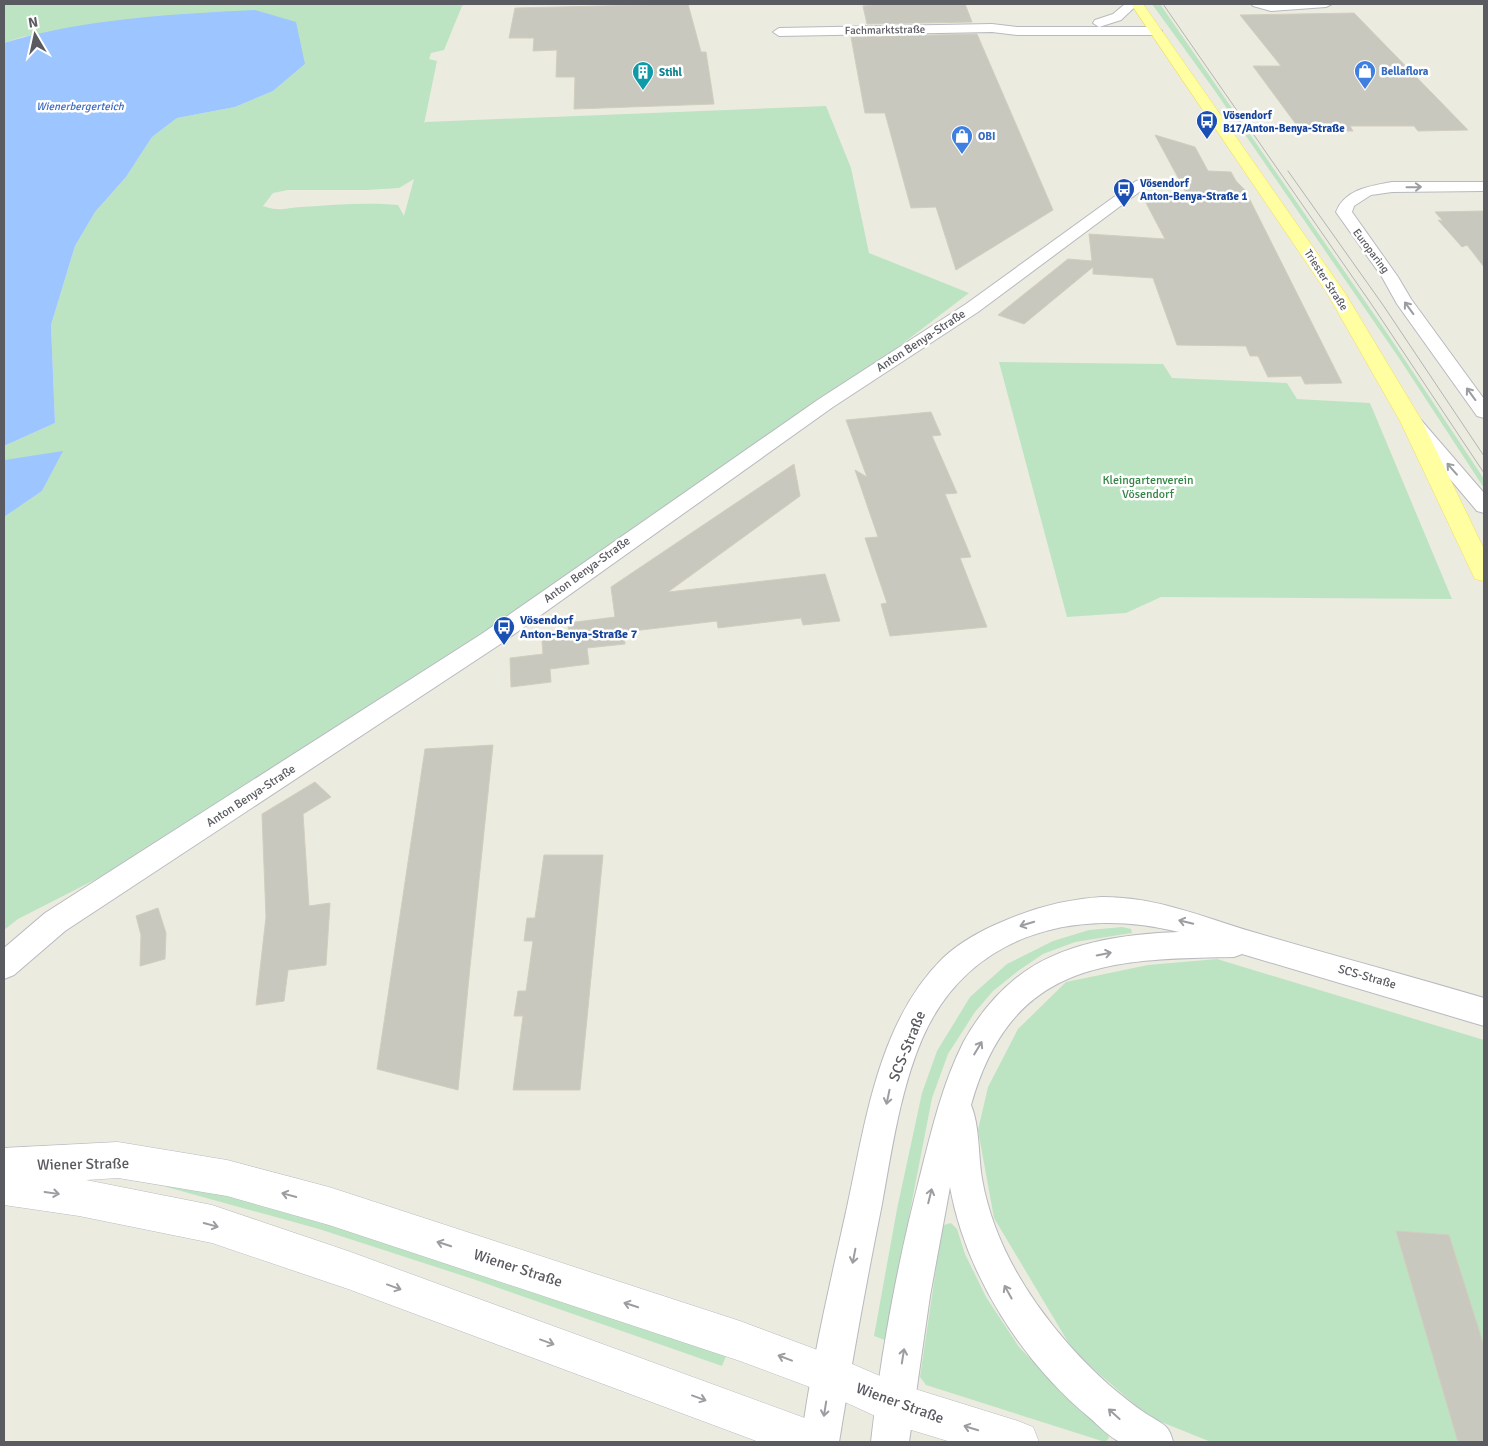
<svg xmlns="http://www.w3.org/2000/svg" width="1488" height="1446" font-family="Signika,sans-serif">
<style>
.green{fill:#bce4c2;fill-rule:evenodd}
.water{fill:#9dc5ff}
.building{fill:#c9c8bf;stroke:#d1cebe}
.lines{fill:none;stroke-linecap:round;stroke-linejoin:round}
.minor-casing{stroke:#b8b9bf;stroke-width:2}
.secondary-casing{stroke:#b9bbc2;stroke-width:1}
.primary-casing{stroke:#f1de54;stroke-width:1}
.minor{fill:#fff;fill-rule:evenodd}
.secondary{fill:#fff;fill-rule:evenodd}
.primary{fill:#ffffa2;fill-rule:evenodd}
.tram{stroke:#b3b4b4;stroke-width:1}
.oneway{stroke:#9b9da0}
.labels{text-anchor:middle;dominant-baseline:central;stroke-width:5;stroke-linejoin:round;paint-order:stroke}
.far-street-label{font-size:11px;fill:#595b61;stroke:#fff}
.far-shop-label{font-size:11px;font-weight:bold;fill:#366cbe;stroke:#fff;text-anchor:start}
.far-culture-label{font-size:11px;font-weight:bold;fill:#0d838f;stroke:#fff;text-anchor:start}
.far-water-label{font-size:11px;font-style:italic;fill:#406bc2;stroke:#fff}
.far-transit-label{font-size:11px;font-weight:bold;fill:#164399;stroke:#fff;text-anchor:start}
.street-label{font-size:12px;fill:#595b61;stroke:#fff}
.park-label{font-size:12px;fill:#348545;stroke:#fff}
.transit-label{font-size:12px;font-weight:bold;fill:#164399;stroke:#fff;text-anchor:start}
.near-street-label{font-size:15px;fill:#595b61;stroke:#fff}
</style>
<rect width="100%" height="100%" fill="#ecebe0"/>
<path class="green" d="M4 4H466L462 6 444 50 431 53 429 59 437 61 424 124 425 122 826 106 851 168 869 253 969 293 885 357 408 686 112 871 18 919 4 930V517L42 491 62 452 4 460V446L55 423 51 325 75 246 95 212 126 177 152 137 177 118 235 107 273 91 305 64 91 25 22 37 4 43ZM414 179 404 216 398 205C366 202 333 205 301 207 285 208 279 212 263 206L273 193 288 190H367L399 188Z
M1152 4H1160L1387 333 1484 479V488L1399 358 1215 91Z
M999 362 1163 364 1172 378 1287 383 1297 399 1370 403 1452 599 1161 597 1126 613 1067 617Z
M1122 927 1131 929 1132 933 1075 942 1043 954 1018 971 993 991 975 1012 948 1054 932 1098 885 1340 874 1336 897 1209 922 1093 937 1051 970 997 1007 964 1053 941 1089 930Z
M1217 959 1484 1040V1442H1211L1149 1417 1074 1352 994 1218 978 1130 988 1087 1018 1029 1066 982 1148 965Z
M96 1174 223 1187 728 1351 722 1366 476 1280 319 1229 163 1186Z
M951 1223 957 1229 965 1254 986 1297 1019 1347 1057 1386 1106 1431 1109 1438 1105 1442 926 1385 920 1377 941 1235 944 1225Z"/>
<path class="water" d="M255 10 296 22 305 64 273 91 235 107 177 118 152 137 126 177 95 212 75 246 51 325 55 423 4 446V43C81 19 174 14 255 10Z
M63 451 42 491 4 517V460Z"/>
<path class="building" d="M688 4 701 52H706L714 104 574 109 575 77H556L557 50 533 51 534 38H509L515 8Z
M872 4H965L972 22 867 24 863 6 873 5Z
M1354 13 1468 130 1418 131 1414 126H1350L1353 131H1301L1253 66H1281L1240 15Z
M977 34 1053 210 956 270 936 207 911 208 885 113H865L851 37Z
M1155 135 1195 147 1208 171 1231 172 1236 181 1245 190 1342 383 1305 384 1301 376 1268 377 1258 356H1250L1246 346 1177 345 1153 278 1093 274V267L1024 324 998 315 1068 259 1092 261 1089 234 1165 239 1145 201H1147L1145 196H1188Z
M1484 211V267L1467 245 1462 247 1438 220 1443 221 1435 212Z
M931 412 941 435 932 436 957 493 945 494 971 557 960 558 987 627 890 636 881 604 887 603 865 538 878 537 855 470 867 477 846 420Z
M794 464 800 496 668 592 825 574 840 621 803 625 801 618 718 628 717 621 624 632 625 644 587 648 589 664 550 669 551 682 511 687 510 658 543 654 542 641 569 638 568 623 615 617 611 587Z
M493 745 470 967 458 1090 377 1069 425 749Z
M315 782 331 797 303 814 309 906 330 903 326 965 288 970 284 1001 256 1005 266 917 262 814Z
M544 855H603L580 1090H513L523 1016H514L518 991H526L533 941H524L527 918H535Z
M158 908 166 933 165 959 140 966 141 935 136 916Z
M1396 1231 1449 1235 1484 1346V1442H1458Z"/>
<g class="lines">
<g class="minor-casing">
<path id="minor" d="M1125 4H1138L1121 20 1099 27 1093 23 1095 20 1113 14Z
M1251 4H1332L1326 7 1271 11 1253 6Z
M992 24 1017 27H1156L1162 31 1156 35H1017L992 32 779 36 773 32 779 28Z
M1141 180 1146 181 1148 184 1146 187 978 312 833 407 499 645 65 931 14 975 4 979V948L45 913 483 633 819 399 966 304 1136 181Z
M1392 182H1484V191L1392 192 1371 195 1354 206 1352 212 1398 277 1411 299 1484 399V418L1477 416 1397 304 1382 277 1336 212C1345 189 1370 186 1392 182Z
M1414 418 1421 420 1484 493V513L1477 511 1407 428 1404 424 1407 420Z
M1102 897C1158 897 1202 917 1253 932 1330 955 1407 975 1484 998V1026L1242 954 1234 957C1107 959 1011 962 971 1105 980 1127 978 1155 982 1179 990 1224 1010 1266 1036 1303 1057 1333 1082 1361 1109 1385 1121 1395 1133 1405 1145 1413 1152 1418 1162 1422 1167 1428 1170 1431 1172 1438 1173 1442 1164 1443 1127 1445 1120 1442 1109 1437 1099 1426 1090 1418 1022 1362 966 1275 950 1187L930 1296 909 1442H871C881 1352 898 1260 921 1172 932 1128 943 1083 963 1043 976 1019 994 996 1015 979 1060 942 1124 934 1179 932 1075 906 968 934 922 1039 900 1091 892 1149 882 1204 866 1283 852 1362 839 1442H801C811 1365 829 1288 846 1212 865 1126 877 1023 943 958 960 942 982 930 1004 921 1036 907 1068 899 1102 897Z"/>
</g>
<g class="secondary-casing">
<path id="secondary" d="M118 1142 227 1160 329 1187 740 1321 831 1355 899 1384 1018 1421 1033 1427 1039 1442H951L895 1425 823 1392 740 1361 329 1225 227 1196 118 1178 86 1180 212 1205 348 1251 813 1421 828 1427 834 1442H759L348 1289 212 1243 79 1216 4 1205V1148Z"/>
</g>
<g class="primary-casing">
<path id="primary" d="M1131 4H1143L1345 293 1422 421 1484 549V581L1475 579 1472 573 1400 421 1327 293Z"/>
</g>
<use href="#minor" class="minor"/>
<use href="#secondary" class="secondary"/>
<use href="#primary" class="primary"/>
<path class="tram" d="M1163 4 1372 305 1484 473
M1288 171 1383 305 1484 456"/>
</g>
<defs><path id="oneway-shaft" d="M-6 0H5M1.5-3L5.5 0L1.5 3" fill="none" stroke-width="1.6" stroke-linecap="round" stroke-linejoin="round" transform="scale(1.25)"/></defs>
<g class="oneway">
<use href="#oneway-shaft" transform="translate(1414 187) rotate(-1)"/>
<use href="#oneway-shaft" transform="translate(1409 308) rotate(-126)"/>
<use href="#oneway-shaft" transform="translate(1471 394) rotate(-126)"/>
<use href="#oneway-shaft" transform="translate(1452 469) rotate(-131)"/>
<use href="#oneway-shaft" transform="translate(1186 922) rotate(-166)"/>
<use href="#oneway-shaft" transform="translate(1027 924) rotate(163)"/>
<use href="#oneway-shaft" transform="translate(1104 954) rotate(-11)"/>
<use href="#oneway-shaft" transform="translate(978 1048) rotate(-59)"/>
<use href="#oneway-shaft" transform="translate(888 1097) rotate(102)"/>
<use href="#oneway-shaft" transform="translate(52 1193) rotate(8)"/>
<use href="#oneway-shaft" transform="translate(289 1195) rotate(-165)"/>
<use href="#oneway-shaft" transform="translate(930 1196) rotate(-76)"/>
<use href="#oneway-shaft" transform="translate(211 1225) rotate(15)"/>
<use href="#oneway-shaft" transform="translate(444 1244) rotate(-162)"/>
<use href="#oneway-shaft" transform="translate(854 1256) rotate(101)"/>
<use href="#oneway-shaft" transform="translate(394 1287) rotate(20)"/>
<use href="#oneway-shaft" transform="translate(1008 1292) rotate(-119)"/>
<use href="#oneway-shaft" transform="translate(631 1305) rotate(-162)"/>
<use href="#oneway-shaft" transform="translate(547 1342) rotate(20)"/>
<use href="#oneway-shaft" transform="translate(903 1356) rotate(-81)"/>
<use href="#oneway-shaft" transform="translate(785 1358) rotate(-159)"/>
<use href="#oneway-shaft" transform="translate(699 1398) rotate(20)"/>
<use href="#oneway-shaft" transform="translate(825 1409) rotate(99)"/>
<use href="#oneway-shaft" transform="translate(1114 1414) rotate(-138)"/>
<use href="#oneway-shaft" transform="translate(971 1428) rotate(-163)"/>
</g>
<defs>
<g id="shop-pin" transform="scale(1.125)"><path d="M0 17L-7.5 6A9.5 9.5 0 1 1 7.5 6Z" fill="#3f7fe0" stroke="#fff"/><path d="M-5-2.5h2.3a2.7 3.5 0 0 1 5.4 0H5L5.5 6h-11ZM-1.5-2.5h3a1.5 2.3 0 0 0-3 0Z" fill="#fff"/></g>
<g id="building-pin" transform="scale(1.125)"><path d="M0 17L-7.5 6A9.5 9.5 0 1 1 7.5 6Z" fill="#0f9aa8" stroke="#fff"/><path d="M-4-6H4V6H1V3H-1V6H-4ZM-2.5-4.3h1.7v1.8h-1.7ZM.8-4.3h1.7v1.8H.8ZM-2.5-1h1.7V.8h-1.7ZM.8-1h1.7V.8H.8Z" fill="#fff"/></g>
<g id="bus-pin" transform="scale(1.125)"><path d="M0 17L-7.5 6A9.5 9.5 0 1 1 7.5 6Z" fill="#1a4fb4" stroke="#fff"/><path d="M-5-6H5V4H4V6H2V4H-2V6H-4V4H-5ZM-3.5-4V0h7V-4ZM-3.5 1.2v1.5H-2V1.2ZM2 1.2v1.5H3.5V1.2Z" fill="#fff"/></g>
</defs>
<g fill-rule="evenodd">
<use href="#shop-pin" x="1365" y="71"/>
<use href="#building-pin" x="643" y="72"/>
<use href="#bus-pin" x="1207" y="121"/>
<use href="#shop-pin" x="962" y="136"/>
<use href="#bus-pin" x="1124" y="189"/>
<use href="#bus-pin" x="504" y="627"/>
</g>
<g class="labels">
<g class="far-street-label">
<text transform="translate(885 30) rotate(-1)">Fachmarktstraße</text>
<text transform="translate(1371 251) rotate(53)">Europaring</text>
<text transform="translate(1326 280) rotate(57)">Triester Straße</text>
</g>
<g class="far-shop-label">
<text x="1381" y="71">Bellaflora</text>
<text x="978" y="136">OBI</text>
</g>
<g class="far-culture-label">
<text x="659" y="72">Stihl</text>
</g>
<g class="far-water-label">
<text x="80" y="106">Wienerbergerteich</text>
</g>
<g class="far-transit-label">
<text x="1223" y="115">Vösendorf<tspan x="1223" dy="13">B17/Anton-Benya-Straße</tspan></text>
<text x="1140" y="183">Vösendorf<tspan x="1140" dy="13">Anton-Benya-Straße 1</tspan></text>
</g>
<g class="street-label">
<text transform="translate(921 341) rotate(-33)">Anton Benya-Straße</text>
<text transform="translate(587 570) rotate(-36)">Anton Benya-Straße</text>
<text transform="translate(251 796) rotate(-33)">Anton Benya-Straße</text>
<text transform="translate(1367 977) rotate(16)">SCS-Straße</text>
</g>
<g class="park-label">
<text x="1148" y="480">Kleingartenverein<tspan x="1148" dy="14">Vösendorf</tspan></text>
</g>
<g class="transit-label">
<text x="520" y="620">Vösendorf<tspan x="520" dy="14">Anton-Benya-Straße 7</tspan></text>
</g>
<g class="near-street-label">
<text transform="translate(907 1046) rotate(-68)">SCS-Straße</text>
<text transform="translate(83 1164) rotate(-1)">Wiener Straße</text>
<text transform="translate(518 1268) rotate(18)">Wiener Straße</text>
<text transform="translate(900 1403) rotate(20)">Wiener Straße</text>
</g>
</g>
<rect width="1488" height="1446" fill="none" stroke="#595b61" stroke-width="10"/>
<g transform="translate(35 35) rotate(351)" stroke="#ffffff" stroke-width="4" paint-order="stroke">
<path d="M0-4L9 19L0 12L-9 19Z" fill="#595b61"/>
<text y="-8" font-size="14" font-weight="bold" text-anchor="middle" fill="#595b61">N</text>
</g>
</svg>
